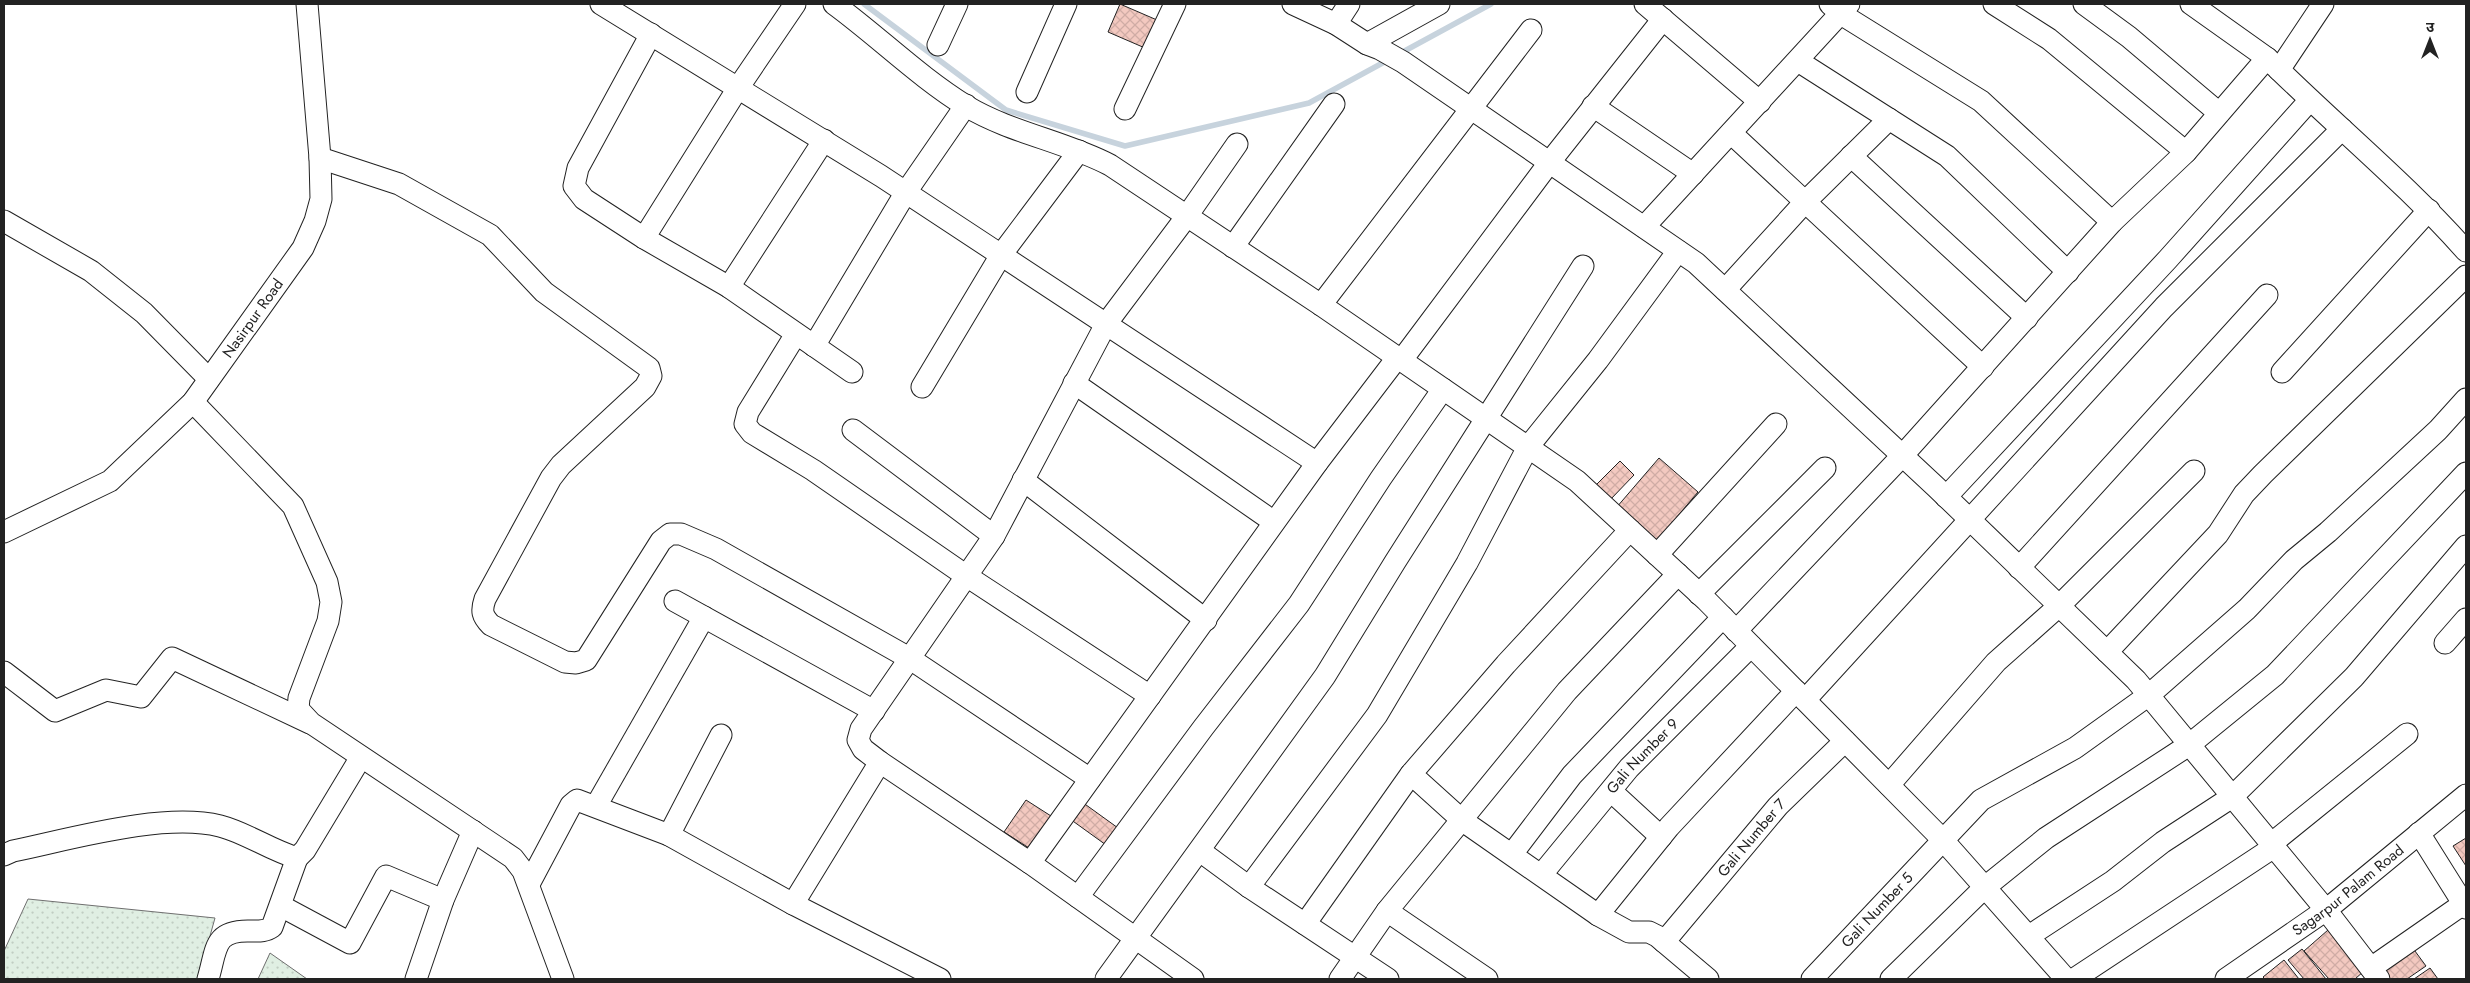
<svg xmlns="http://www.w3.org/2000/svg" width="2470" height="983" font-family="Jost,'Noto Sans Devanagari',sans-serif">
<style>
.park{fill:url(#park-dots);stroke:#6f6f6f}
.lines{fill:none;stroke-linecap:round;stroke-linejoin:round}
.stream{stroke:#c7d3dd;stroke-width:5.5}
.building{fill:url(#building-cross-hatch);stroke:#222}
.minor-casing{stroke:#222;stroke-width:23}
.minor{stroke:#fff;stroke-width:21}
.labels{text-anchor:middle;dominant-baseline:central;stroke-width:4;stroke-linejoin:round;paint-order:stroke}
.street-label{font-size:15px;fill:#222;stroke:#fff}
</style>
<defs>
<pattern id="park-dots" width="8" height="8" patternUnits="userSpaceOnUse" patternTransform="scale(1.25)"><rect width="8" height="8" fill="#e0efe3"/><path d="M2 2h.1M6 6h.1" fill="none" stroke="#c0cdc2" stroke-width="1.8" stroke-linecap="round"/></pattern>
<pattern id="building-cross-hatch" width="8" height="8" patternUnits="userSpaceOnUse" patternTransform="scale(1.25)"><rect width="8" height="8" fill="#f3c9c0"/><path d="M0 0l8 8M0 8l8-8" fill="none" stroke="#d0aca5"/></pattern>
</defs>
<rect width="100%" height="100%" fill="#fff"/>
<path class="park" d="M28 899 215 918 198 979H4V951Z
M270 953 307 979H258Z"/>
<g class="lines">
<path class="stream" d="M864 4 1006 110 1125 146 1309 103 1388 60
M1399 54 1491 4"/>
</g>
<path class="building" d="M1120 4 1157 20 1145 48 1108 32Z
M1659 458 1698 492 1656 542 1616 508Z
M1620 461 1634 475 1610 500 1595 486Z
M1026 800 1051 816 1029 848 1004 832Z
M1082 802 1125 833 1113 850 1070 819Z
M2466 838V866L2453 846Z
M2328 930 2364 971 2355 979H2329L2304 951Z
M2412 947 2426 966 2407 979H2390L2382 969Z
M2302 949 2326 979H2304L2288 960Z
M2284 960 2299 979H2265L2263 977Z
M2430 968 2438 979H2414Z"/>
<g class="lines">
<g class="minor-casing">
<g id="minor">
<path d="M601 4 881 176 1317 463"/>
<path d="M834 4C879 37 919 77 966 106 1011 133 1064 141 1110 165L1321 305 1577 481 1706 600 1942 839 2066 979"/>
<path d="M1293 4 1336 24 1367 44 1380 49 1403 62 1696 263 1936 487 2136 680 2326 910 2379 979"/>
<path d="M1645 4 1760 102"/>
<path d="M1830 4 1841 14 1981 101 2112 222 2186 152"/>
<path d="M1994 4 2049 39 2186 152 2267 58C2332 123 2405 182 2466 251"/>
<path d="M2084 4 2129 37 2219 113"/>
<path d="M2191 4 2267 58"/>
<path d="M1336 24 1349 4"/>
<path d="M651 34 578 168 574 186 584 199 644 238 729 287 852 372"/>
<path d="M1367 44 1439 4"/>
<path d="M938 45 957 4"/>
<path d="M1798 61 1947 156 2068 272"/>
<path d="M2279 70 2323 4"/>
<path d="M1027 92 1066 4"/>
<path d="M1593 106 1693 174"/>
<path d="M1125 109 1175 4"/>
<path d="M1731 133 1983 367"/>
<path d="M1851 156 2027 318"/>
<path d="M320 158 399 184 490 235 544 292 649 368 651 376 645 387 561 465 551 478 485 599C481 611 482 616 491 625L565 662 576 663 586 660 661 541 670 534H681L716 549 909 658 1090 779"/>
<path d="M4 221 91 271 144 313 209 379"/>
<path d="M1644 227 1849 4"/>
<path d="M644 238 738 88 795 4"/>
<path d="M1233 247 1334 104"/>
<path d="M729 287 824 140"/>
<path d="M1725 290 1805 202 1889 119"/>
<path d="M1321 305 1531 30"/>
<path d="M796 334 748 412 745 424 752 433 813 470 965 575 1150 696"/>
<path d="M814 346 906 192 966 105"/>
<path d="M2282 372 2429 210"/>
<path d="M1074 383 1274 522"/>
<path d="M922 387 1001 255 1079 151"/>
<path d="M193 402 293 506 327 582 331 602 328 621 299 698 298 709 311 723 513 858 523 871 563 979"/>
<path d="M853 430 994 536"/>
<path d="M1023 480 1206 620"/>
<path d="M1946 497 2168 259 2310 100"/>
<path d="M1630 530 1506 664 1411 774 1463 821 1598 915 1629 932H1649L1657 936 1708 979"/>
<path id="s1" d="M4 532 110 481 193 402 303 248 315 221 321 199 320 158 307 4"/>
<path d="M1657 555 1776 424"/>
<path d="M2019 568 2267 295"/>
<path d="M1699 594 1825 468"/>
<path d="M675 601 874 711"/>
<path d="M1736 631 1902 456 2112 222"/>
<path d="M2445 643 2466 619"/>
<path d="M2107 652 2218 534 2244 494 2263 474 2466 276"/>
<path d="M4 672 55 711 106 690 141 697 172 658 310 723"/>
<path d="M1805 700 2164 307 2342 129"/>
<path d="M1889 785 1996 662 2059 606 2194 471"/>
<path d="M1611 791 1661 837"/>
<path d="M596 806 704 617"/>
<path d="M2419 833 2466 908"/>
<path d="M669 835 721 735"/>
<path d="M2271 844 2407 734"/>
<path d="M1200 851 1249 887 1388 979"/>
<path d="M1512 854 1572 775 1723 617"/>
<path d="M4 855 13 851C71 839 163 812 220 826 247 833 270 850 297 858L305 850 361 757"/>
<path d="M1030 863 1317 463 1397 358 1401 361 1549 163 1663 19"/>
<path id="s2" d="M1542 874 1629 768 1751 646"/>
<path d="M529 884 571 805 577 800 669 835 793 904 940 979"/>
<path d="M1249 887 1377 715 1467 563 1528 447 1598 360 1678 251"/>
<path d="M1078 897 1203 728 1299 604 1381 478 1443 389"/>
<path d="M793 904 880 762"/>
<path d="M281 906 350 943 386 876 443 900"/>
<path d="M1598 915 1669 827 1796 691"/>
<path d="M1305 924 1411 774"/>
<path d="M2029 936 2113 881 2163 842 2232 797 2354 677 2466 546"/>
<path id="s3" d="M1664 942 1778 806 1845 741"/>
<path d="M2371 968 2466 902"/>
<path d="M208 979C217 949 213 930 250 931 258 931 265 932 272 927L297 858"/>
<path d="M416 979 443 900 473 831"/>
<path d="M1106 979 1325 676 1395 562 1583 266"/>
<path d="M1193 979 1030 863 880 762 863 749 858 740 861 729 994 536 1106 324 1187 216 1237 144"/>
<path d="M1340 979 1387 911"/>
<path d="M1487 979 1387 911 1567 691 1678 574"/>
<path id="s4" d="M1812 979 1981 800 2075 748 2149 695 2247 609 2294 560 2328 532 2438 430 2466 399"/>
<path d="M1891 979 1984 888 2046 838 2189 745 2275 675 2466 473"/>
<path d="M2074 979 2274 847"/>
<path id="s5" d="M2226 979 2326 910 2466 795"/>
</g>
</g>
<use href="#minor" class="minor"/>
</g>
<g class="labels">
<g class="street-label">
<text stroke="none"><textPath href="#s1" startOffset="335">Nasirpur Road</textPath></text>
<text stroke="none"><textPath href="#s2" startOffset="155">Gali Number 9</textPath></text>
<text stroke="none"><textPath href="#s3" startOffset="136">Gali Number 7</textPath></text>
<text stroke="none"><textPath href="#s5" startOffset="151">Sagarpur Palam Road</textPath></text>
<text stroke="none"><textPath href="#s4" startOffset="95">Gali Number 5</textPath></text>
</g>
</g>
<rect width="2470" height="983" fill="none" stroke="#222222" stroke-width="10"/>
<g transform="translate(2430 40)" stroke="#ffffff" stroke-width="4" paint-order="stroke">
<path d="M0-4L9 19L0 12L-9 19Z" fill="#222222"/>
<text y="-8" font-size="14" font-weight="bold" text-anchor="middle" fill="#222222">उ</text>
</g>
</svg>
